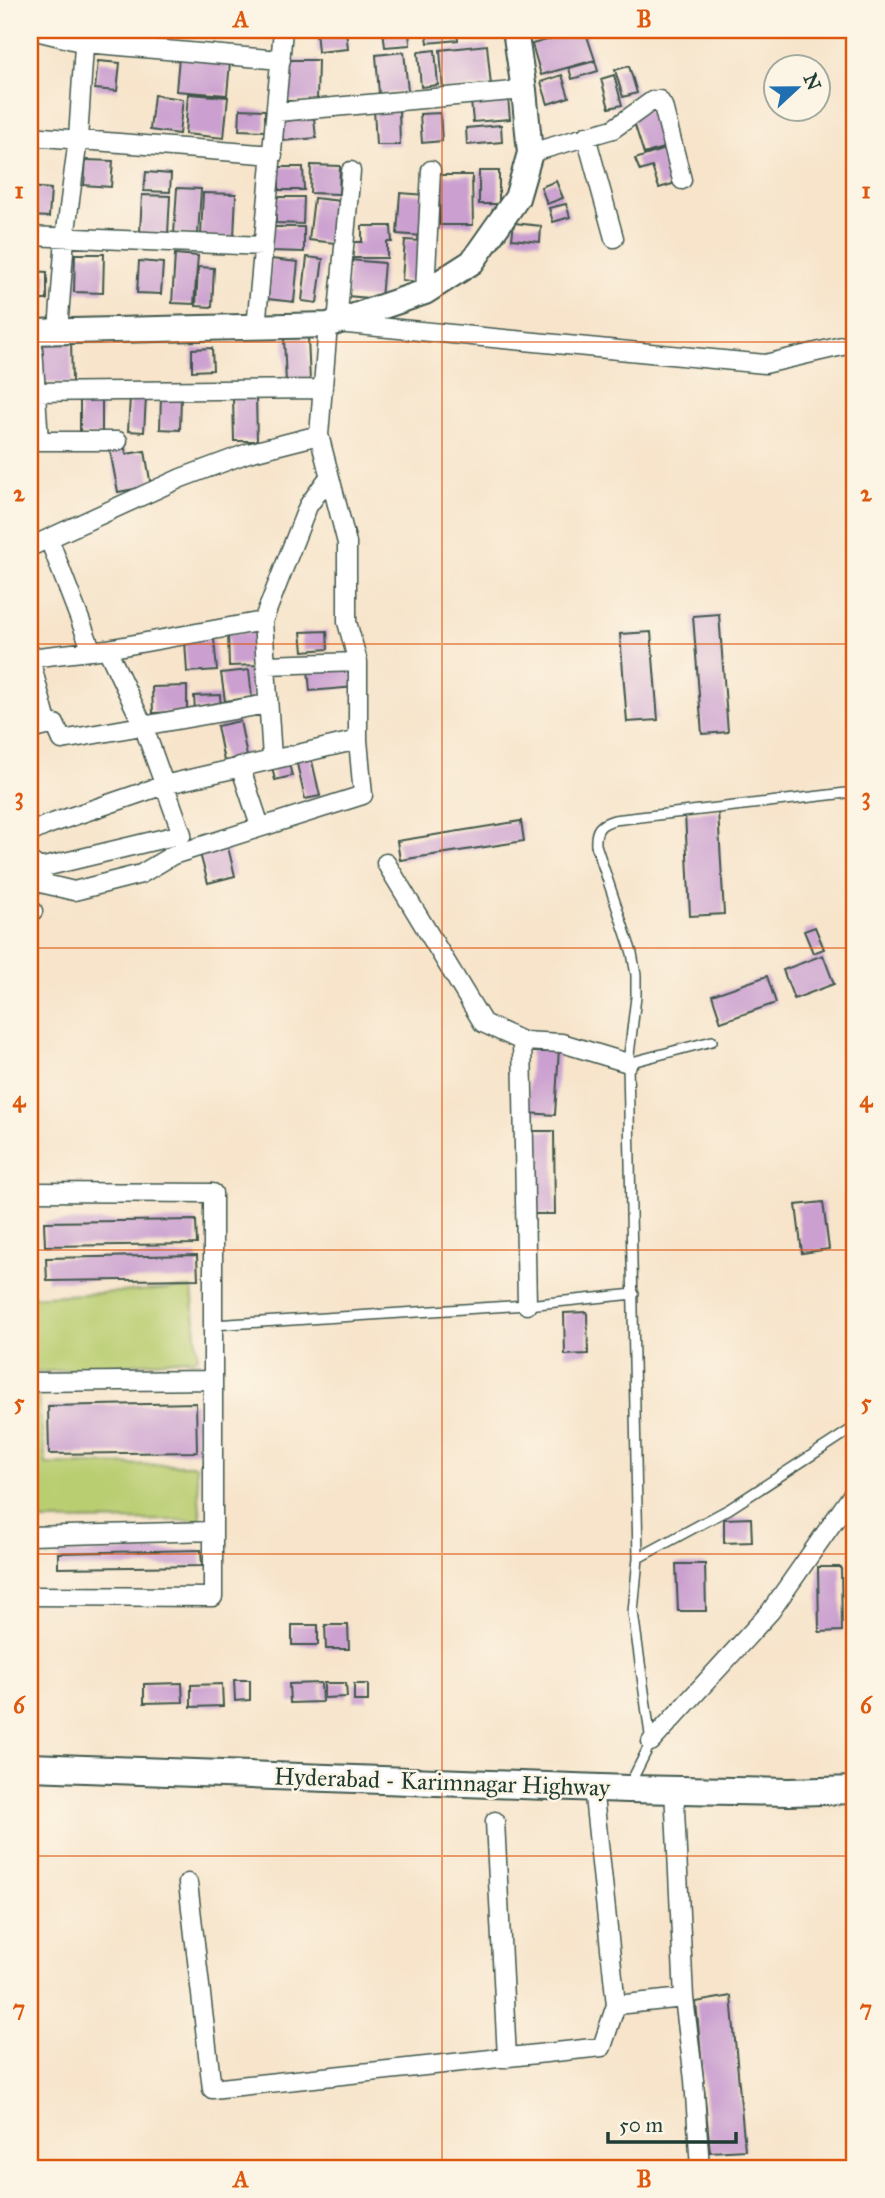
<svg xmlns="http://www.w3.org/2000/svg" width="885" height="2198" font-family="'IM FELL Great Primer',serif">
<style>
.green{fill:#b9cd71;stroke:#6c8552;stroke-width:2}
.building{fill:#cba0d0}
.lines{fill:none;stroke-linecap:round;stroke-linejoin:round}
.lane-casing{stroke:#3f564b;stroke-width:12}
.street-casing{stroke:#3f564b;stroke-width:21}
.secondary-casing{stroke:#3f564b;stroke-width:28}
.primary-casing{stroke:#3f564b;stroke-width:30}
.lane{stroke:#fff;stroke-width:9}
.street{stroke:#fff;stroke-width:18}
.secondary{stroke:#fff;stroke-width:24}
.primary{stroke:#fff;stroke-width:26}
.grid{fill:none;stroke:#de580e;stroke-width:2;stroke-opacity:0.55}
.labels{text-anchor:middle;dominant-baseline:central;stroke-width:5;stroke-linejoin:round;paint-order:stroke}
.street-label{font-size:24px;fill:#1f3d34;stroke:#fcf5e5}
.neatline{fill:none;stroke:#de580e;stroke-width:2.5}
.grid-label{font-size:23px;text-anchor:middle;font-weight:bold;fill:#de580e}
</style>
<rect width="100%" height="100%" fill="#fcf5e5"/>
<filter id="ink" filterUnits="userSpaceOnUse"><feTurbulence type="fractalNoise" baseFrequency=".0143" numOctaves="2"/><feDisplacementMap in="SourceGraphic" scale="14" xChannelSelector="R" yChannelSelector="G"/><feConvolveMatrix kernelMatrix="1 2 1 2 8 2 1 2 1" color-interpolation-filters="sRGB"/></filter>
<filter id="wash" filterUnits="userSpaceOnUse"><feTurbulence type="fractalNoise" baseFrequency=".00686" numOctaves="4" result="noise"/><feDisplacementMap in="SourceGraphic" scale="28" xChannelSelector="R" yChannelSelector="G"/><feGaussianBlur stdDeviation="1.57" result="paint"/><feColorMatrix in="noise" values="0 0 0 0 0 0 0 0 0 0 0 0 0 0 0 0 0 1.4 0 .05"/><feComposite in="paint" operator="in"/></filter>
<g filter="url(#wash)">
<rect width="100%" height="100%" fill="#f7e4cb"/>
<path class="green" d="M192 1288 198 1358 30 1373V1297Z
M30 1396H38L46 1464 196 1465 201 1520 30 1521Z"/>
<g id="blocks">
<path class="building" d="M120 30H141L139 39 119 36Z
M196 30H217V38L196 37Z
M316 30H346L348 49 318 52Z
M383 30H409L410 45 385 47Z
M426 30H457L458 40 428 43Z
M585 30 595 60 541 75 532 44Z
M487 45 491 86 443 90 440 50Z
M435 50 438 85 421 87 418 52Z
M404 52 408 91 379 94 376 55Z
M179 57 230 62 227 95 176 91Z
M286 60H318L317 101H285Z
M98 61 120 63 117 91 95 89Z
M595 61 598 71 572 79 569 68Z
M629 66 637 93 623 97 615 70Z
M562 75 569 97 548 104 541 82Z
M614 75 622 105 609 108 601 79Z
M188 94 228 97 224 138 185 134Z
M154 95 183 99 179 134 150 130Z
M508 98 510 119 473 122 471 101Z
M399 108 400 145H376L374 109Z
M656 108 669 146 644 154 632 116Z
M240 109 265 110V131L239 130Z
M440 113 442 141 422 143 420 114Z
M314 118 316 138 283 141 281 121Z
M501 125 502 142 467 145 466 128Z
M668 148 679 182 659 188 652 167 640 171 635 159Z
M86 160 113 161 111 187 84 185Z
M311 165 340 166 339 194 310 193Z
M279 167H303L304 190H279Z
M479 171H499V204H479Z
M146 172 171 174 170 192 144 191Z
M439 175H472L473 225H440Z
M556 181 563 198 547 204 541 187Z
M30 187 51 189 49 217 30 216Z
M177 188 201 189 198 235 174 234Z
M203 193 236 194 234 237 201 236Z
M400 193 426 195 423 236 397 234Z
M142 195 170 196 168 234 140 232Z
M276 197H304L303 224 276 223Z
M314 198 340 201 335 243 309 240Z
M566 204 570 217 553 222 549 208Z
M514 223 541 226 540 242 512 239Z
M362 226H391L392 242H387V258H352V242H362Z
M272 227H304V252L271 251Z
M405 240 421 241 418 282 402 280Z
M75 254H104L103 293 74 292Z
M175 254 198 256 194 304 172 303Z
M307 257 323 259 317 303 302 301Z
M271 259 298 262 294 302 268 299Z
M349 260 384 263 381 299 347 296Z
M139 261 163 263 161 294 137 293Z
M198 267 214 268 212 307 196 306Z
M30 271 47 272V300H30Z
M308 337 310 382 286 383 284 338Z
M40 339H71L72 383H41Z
M212 348 213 370 192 371V349Z
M80 394H102V435H80Z
M256 395 257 441H234L233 396Z
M161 396 181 397 180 430 160 429Z
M130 397 146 398 144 432 128 431Z
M125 448 126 454 145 451 151 486 118 492 110 451Z
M719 614 728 732 702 734 693 616Z
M327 631 328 649 303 651 301 632Z
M260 632 261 665 229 666 228 633Z
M651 632 658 720 627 722 620 634Z
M214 639 217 670 187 672 185 641Z
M353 666 355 687 310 691 308 670Z
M249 670 252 698 225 701 221 673Z
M187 686V712L153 713 152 687Z
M220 695 221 709 195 710 194 696Z
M240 721 247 756 224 761 217 726Z
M310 752 320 796 305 799 295 755Z
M288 759 292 776 275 780 271 763Z
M718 811 724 914 690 916 685 813Z
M521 821 524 841 400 860 397 841Z
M227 843 235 876 208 883 199 850Z
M815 927 824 949 813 953 804 931Z
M823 955 834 984 794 999 783 970Z
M767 976 776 1003 721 1022 712 995Z
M531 1046 559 1048 555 1115 527 1113Z
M528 1131H554L555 1214H529Z
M823 1202 829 1249 802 1253 796 1205Z
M196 1220 197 1244 45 1246 44 1222Z
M197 1255 198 1279 47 1281 46 1258Z
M587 1312 588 1354 565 1355 564 1313Z
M196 1403 197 1452 49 1454 48 1406Z
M751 1518 752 1542 724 1543V1519Z
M201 1550 202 1566 58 1568V1553Z
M676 1564H705L706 1611H678Z
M818 1567H841L842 1631 819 1632Z
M292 1625H318V1645H292Z
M325 1625H348L349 1649H326Z
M234 1680H250V1700L235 1701Z
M182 1683 183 1702 144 1703V1684Z
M321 1683 322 1702 290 1703 289 1684Z
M324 1683H346L347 1697 324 1698Z
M222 1684 223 1706 191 1707V1685Z
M354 1684H368V1701H354Z
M731 1996 745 2150 710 2152 696 2002Z"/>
</g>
</g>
<g filter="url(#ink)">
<use href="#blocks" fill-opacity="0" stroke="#3f564b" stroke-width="2"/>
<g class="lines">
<g class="lane-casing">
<path id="lane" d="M628 1063 636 997V975L632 953 596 845C595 829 600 824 614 820L846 793
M213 1325 527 1305 634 1294
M638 1558 628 1063 712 1041
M630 1784 651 1742 633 1612 638 1558 729 1509 855 1427"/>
</g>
<g class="street-casing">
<path id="street" d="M32 30 85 43 281 60
M278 112 524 90
M30 136 273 155
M586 136 614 238
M530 153 613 129 652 101 659 100 663 106 682 180
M351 171 337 323 765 364 855 343
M30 236 263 246
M425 292 431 170
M256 328 283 30
M58 331 65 238 78 139 85 30
M32 332 39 441H118
M30 392 321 389
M49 539 92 651
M30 547 181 478 248 453 319 435
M263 621 308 506 329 477
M30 658 107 649 263 621 272 758
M30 659 48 726
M266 665 358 662
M30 730 55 724 62 740 267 704
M240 766 260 826
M30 833 47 825 164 785 358 740
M30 861 40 868 45 884 74 891 141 874 173 855 363 795 358 740V662L347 622V543L319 435 328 325
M386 863 483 1023 522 1041
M40 868 182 834 143 725 107 649
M30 912 33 911
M30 1192 213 1193V1597L30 1596
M527 1305 522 1041 562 1043 628 1063
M30 1382 213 1380
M30 1536 213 1531
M651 1742 770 1612 855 1491
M674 1789 684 1998 694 2080 700 2168
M495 1821 507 2058
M188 1883 212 2089 602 2047 616 2005 593 1787
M616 2005 684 1998"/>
</g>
<g class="secondary-casing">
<path id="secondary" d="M30 332 328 325 425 292 472 262 517 198 530 153 524 90 515 30"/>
</g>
<g class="primary-casing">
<path id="primary" d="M30 1767 628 1789 789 1792 855 1790"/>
</g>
<use href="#lane" class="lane"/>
<use href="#street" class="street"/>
<use href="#secondary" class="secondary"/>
<use href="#primary" class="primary"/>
</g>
</g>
<path class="grid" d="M442 30V2168M30 342H855M30 644H855M30 948H855M30 1250H855M30 1554H855M30 1856H855"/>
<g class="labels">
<g class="street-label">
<text transform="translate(442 1782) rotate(2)">Hyderabad - Karimnagar Highway</text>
</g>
</g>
<rect width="885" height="2198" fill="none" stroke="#fcf5e5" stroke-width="77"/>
<g transform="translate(797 88) rotate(68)"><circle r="33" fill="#fcf5e5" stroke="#a4ab9e" stroke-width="2"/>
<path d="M0-5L12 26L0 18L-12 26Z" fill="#1f6fb2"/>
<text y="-10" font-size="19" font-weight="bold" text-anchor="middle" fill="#1f3d34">N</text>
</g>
<path d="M608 2132v10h128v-10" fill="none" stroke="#1f3d34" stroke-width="3.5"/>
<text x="619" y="2132" font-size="21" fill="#1f3d34" stroke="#fcf5e5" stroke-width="5" paint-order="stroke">50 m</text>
<rect x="38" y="38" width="808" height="2122" class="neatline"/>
<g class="grid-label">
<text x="241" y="27">A</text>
<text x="644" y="27">B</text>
<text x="19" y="198">1</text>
<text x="866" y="198">1</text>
<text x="19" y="501">2</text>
<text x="866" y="501">2</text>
<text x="19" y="804">3</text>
<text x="866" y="804">3</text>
<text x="19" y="1107">4</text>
<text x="866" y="1107">4</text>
<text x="19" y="1410">5</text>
<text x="866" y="1410">5</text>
<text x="19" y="1713">6</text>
<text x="866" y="1713">6</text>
<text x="19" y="2016">7</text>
<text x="866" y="2016">7</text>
<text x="241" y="2187">A</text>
<text x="644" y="2187">B</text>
</g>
</svg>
